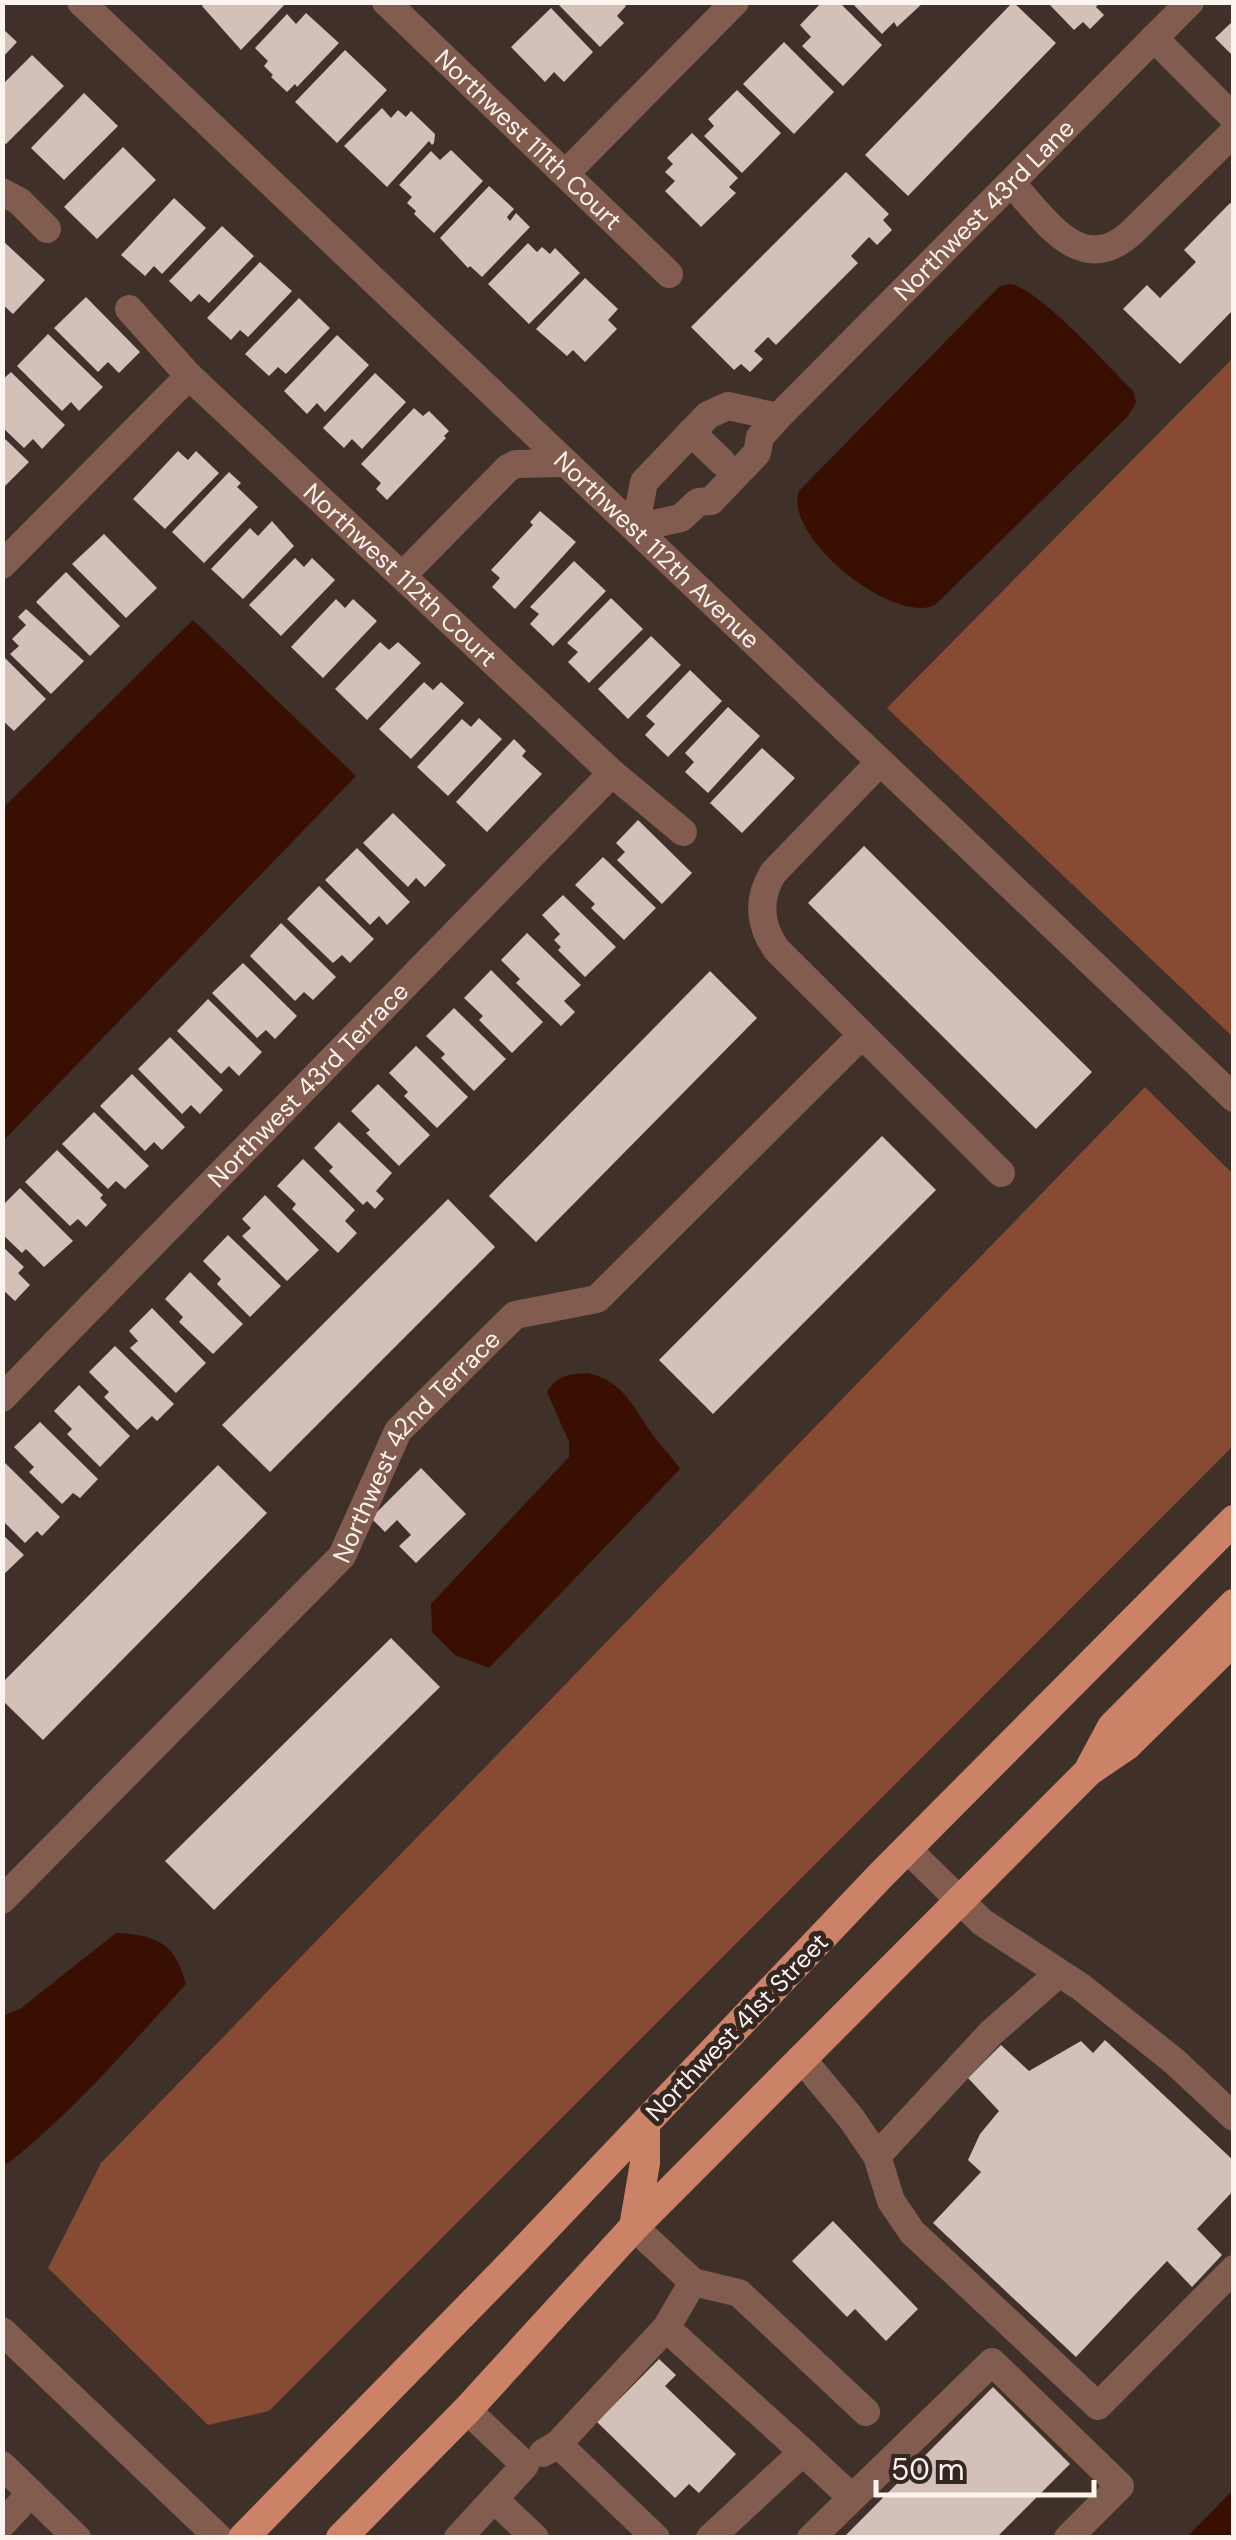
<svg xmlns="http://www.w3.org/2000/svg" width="1236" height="2540" font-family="'DM Sans',sans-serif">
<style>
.green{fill:#874b34}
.water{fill:#380f01}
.building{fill:#d3c0b9}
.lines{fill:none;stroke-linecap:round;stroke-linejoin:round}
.minor{stroke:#815c4f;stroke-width:28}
.major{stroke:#cb8267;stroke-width:30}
.labels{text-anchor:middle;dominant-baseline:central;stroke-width:10;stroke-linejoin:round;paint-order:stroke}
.street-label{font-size:25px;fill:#fdf3ef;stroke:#342621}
</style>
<rect width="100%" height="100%" fill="#3f302a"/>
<path class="green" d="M1233 358V1037L887 708Z
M1145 1087 1233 1174V1446L269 2411 208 2425 48 2268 101 2163Z"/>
<path class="water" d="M1010 284C1039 288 1109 367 1133 391L1136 402 1128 416 935 605C894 625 783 538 799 491L990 296 1000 286Z
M193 620 356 776 3 1141V808Z
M588 1373C622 1381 632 1404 650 1431 659 1444 671 1455 680 1469L489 1668 455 1655 432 1632 431 1604 569 1457V1442L547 1392C558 1375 569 1374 588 1373Z
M116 1933C157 1935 175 1943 186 1984 129 2046 74 2112 7 2164L2 2160 3 2016 20 2009Z
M1233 2490V2537H1187Z"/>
<path class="building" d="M206 2H287L241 50 202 6Z
M556 2H623L626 6 617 16 624 23 600 47Z
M822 2H839L882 45 843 86 802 46 811 37 800 25Z
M851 2H924L897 27 894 22 882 34Z
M1013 2 1056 43 908 196 865 155Z
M1047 2H1100L1096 7 1104 15 1090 29 1083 22 1074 30Z
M551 8 593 52 564 82 554 72 545 82 511 47Z
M306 13 339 43 297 87 295 84 287 92 271 77 273 75 264 66 268 61 255 48 287 14 296 24Z
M1234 20V57L1215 38Z
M2 28 17 42 2 58Z
M784 42 834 92 794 134 743 84Z
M345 50 387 90 337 143 295 102Z
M32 55 64 86 6 144 2 141V85Z
M737 90 781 133 742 173 704 136 714 126 708 119Z
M84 93 118 126 64 180 31 148Z
M382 108 391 118 398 110 406 117 411 111 435 134 434 143 432 145 429 141 387 187 344 146Z
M692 133 738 178 729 187 736 193 701 227 665 191 675 181 665 172 673 164 667 158Z
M123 147 156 180 97 239 64 207Z
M451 150 483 181 434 233 414 214 416 211 407 203 412 197 399 185 431 151 440 160Z
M846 172 889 214 883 220 892 230 877 245 869 237 851 256 858 263 776 345 768 337 754 351 763 359 750 372 741 364 734 370 691 327Z
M489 186 514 209 507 217 510 221 516 213 530 227 482 277 470 266 468 268 440 238Z
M174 198 206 228 162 274 154 266 145 276 121 255Z
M1230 203 1234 206V309L1180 364 1123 309 1147 285 1160 298 1196 262 1184 250Z
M222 226 254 256 209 303 199 294 191 302 169 281Z
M2 240 45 280 13 314 2 304Z
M528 243 537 252 542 247 550 254 555 248 580 273 529 324 488 284Z
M260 262 292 291 248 337 240 330 231 340 207 318Z
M585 278 618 309 608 320 617 329 585 362 573 350 567 356 536 329Z
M86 297 140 352 119 373 108 362 98 372 54 328Z
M299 298 330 328 286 374 278 367 269 376 245 354Z
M48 334 103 387 79 411 71 402 62 411 17 366Z
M337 335 369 365 325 412 317 403 307 414 284 391Z
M11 372 65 425 42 449 33 439 24 448 2 427V380Z
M375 373 406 402 362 449 352 439 344 448 323 428Z
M414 408 423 416 429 411 449 431 444 436 446 438 387 500 376 489 381 483 361 464Z
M2 436 29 462 2 489Z
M178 451 188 460 196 451 219 473 165 529 133 499Z
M229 472 241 483 237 487 258 507 204 563 172 532Z
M540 511 576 542 515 609 492 587 500 578 491 570 533 525 530 522Z
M272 521 294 546 243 599 211 569 250 528 258 536Z
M104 534 157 588 126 618 72 564Z
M295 558 304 567 312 558 335 580 281 636 249 605Z
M574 561 606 591 553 646 530 624 539 614 530 607Z
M66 572 120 626 90 656 36 602Z
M611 598 643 629 589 683 568 662 578 652 567 643Z
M336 599 345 608 353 599 377 621 323 678 291 647Z
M26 609 84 661 51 694 10 654 19 646 12 639 26 625 18 617Z
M651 636 681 665 628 719 598 689Z
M380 642 389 650 398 642 421 663 367 720 335 689Z
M2 655 46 699 14 731 2 720Z
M690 670 722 701 668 757 645 735 655 724 646 716Z
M424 682 433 690 441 682 464 703 411 759 379 729Z
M728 707 760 736 708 793 685 772 694 762 685 753Z
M479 718 502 739 448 796 417 767 462 719 471 727Z
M514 739 526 751 522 756 542 774 487 832 456 802Z
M762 748 795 778 742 833 710 803Z
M393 813 446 865 425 887 416 878 408 887 363 843Z
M638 820 692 873 662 904 617 860 625 852 616 843Z
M864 846 1092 1072 1036 1129 808 903Z
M357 848 410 902 387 925 379 916 370 925 325 880Z
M603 857 656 908 624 940 591 908 595 904 575 885Z
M319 886 374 939 350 963 342 955 333 963 287 919Z
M563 895 616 947 585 977 558 950 561 947 554 940 560 934 542 915Z
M281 923 336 977 313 1000 304 992 295 1001 250 956Z
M527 933 581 985 564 1001 575 1012 561 1026 516 983 520 979 501 960Z
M243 963 297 1016 275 1039 266 1030 257 1038 212 993Z
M491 970 543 1022 512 1053 479 1020 483 1016 464 998Z
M710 971 757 1018 536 1242 489 1196Z
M208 999 262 1052 239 1076 229 1066 221 1074 177 1031Z
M454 1008 506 1059 474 1091 441 1058 445 1054 426 1036Z
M170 1037 223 1090 200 1114 191 1105 182 1114 138 1069Z
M416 1046 468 1097 437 1128 404 1096 408 1092 389 1073Z
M132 1074 185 1127 162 1150 154 1142 145 1151 100 1106Z
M378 1084 430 1135 399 1166 366 1133 370 1130 351 1111Z
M94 1112 149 1166 125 1189 116 1181 108 1189 62 1144Z
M339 1122 392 1173 376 1191 384 1199 375 1209 367 1201 363 1205 329 1171 333 1167 314 1148Z
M882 1136 936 1190 713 1414 659 1360Z
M57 1150 103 1195 100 1198 107 1205 86 1227 78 1219 70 1226 25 1182Z
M303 1159 355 1210 345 1221 357 1233 338 1253 292 1209 296 1204 277 1186Z
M20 1188 73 1241 44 1267 26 1249 22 1253 2 1234V1206Z
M265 1195 319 1250 287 1281 242 1236 251 1228 242 1219Z
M448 1199 495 1247 270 1472 222 1425Z
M228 1235 281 1286 250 1317 217 1284 221 1279 203 1261Z
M2 1246 24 1267 18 1273 30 1285 15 1301 2 1289Z
M190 1272 243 1324 213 1354 179 1322 183 1317 165 1299Z
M152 1308 206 1363 176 1393 130 1348 138 1341 129 1331Z
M115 1346 174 1404 157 1421 152 1416 137 1430 104 1397 109 1392 89 1372Z
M79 1385 130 1436 100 1467 67 1434 72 1429 54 1411Z
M40 1422 98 1479 80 1498 73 1493 62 1504 29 1472 34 1467 14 1447Z
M2 1460 60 1517 42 1536 37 1531 25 1543 2 1520Z
M218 1465 267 1513 43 1740 2 1700V1683Z
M421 1468 466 1514 416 1563 399 1546 411 1535 397 1520 385 1532 371 1518Z
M2 1534 24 1555 2 1576Z
M391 1638 440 1687 214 1910 165 1861Z
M1105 2040 1234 2161V2190L1197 2229 1222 2255 1192 2287 1167 2261 1076 2357 933 2223 981 2172 968 2160 980 2134 999 2111 968 2078 1001 2045 1029 2071 1081 2041 1093 2053Z
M833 2221 918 2309 886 2341 855 2309 847 2317 792 2261Z
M659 2359 676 2375 665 2386 736 2454 699 2493 689 2484 675 2498 597 2422Z
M993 2387 1070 2464 996 2538H843Z"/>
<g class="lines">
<g class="minor">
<path id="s1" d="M81 2 1234 1098"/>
<path id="s2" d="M386 2 669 274"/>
<path d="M1154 38 1234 118"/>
<path d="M566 173 735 2"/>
<path d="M1011 183C1044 217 1079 278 1130 234L1234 132"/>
<path d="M2 192 19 201 47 229"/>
<path id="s3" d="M129 309 189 376 612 773 683 832"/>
<path id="s4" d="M778 417 728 406 708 415 644 482 635 528 681 518 698 502 711 501 757 453 760 437 778 417 1190 2"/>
<path d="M691 432 722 462"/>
<path d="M2 565 189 376"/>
<path d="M403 575 508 468 516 464 566 463"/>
<path d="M879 763 773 873C757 899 759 925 777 950L1001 1173"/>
<path id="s5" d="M2 1398 612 773"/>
<path d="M907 1849 982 1922 1081 1987 1174 2061 1234 2117"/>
<path id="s6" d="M2 1900 342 1556 398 1431 515 1315 597 1299 861 1036"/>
<path d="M801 2058 851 2118 877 2156 891 2201 912 2232 1098 2406 1234 2269"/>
<path d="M877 2156 991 2033 1058 1974"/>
<path d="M634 2227 693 2282 666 2328"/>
<path d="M693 2282 739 2293 866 2412"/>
<path d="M2 2331 219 2538"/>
<path d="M558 2444 666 2328 803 2452"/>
<path d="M543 2453 558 2444 656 2538"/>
<path d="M2 2465 77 2538"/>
<path d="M494 2499 535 2538"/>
<path d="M2 2524 31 2493"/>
<path d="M458 2538 525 2465 467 2410"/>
<path d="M710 2538 803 2452 851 2497"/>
<path d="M811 2538 992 2362 1120 2486 1068 2538"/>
</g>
<path class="major" d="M1090 1768 1112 1727 1234 1604
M634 2227 645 2163V2123
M243 2538 514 2261 881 1875 1234 1520
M341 2538 467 2410 634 2227 1089 1771 1127 1745 1234 1640"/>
</g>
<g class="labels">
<g class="street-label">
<text stroke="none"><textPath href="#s2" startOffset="198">Northwest 111th Court</textPath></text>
<text stroke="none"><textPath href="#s4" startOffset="698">Northwest 43rd Lane</textPath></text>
<text stroke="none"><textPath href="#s1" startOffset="795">Northwest 112th Avenue</textPath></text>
<text stroke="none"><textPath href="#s3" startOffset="380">Northwest 112th Court</textPath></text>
<text stroke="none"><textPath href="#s5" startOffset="438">Northwest 43rd Terrace</textPath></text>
<text stroke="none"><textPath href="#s6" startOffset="618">Northwest 42nd Terrace</textPath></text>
<text transform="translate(737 2027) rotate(-46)">Northwest 41st Street</text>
</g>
</g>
<rect width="1236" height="2540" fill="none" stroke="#fdf3ef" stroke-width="10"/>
<path d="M876 2480v15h218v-15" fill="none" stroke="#fdf3ef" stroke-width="5"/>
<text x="891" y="2480" font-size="30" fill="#fdf3ef" stroke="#342621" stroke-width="8" paint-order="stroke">50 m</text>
</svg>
